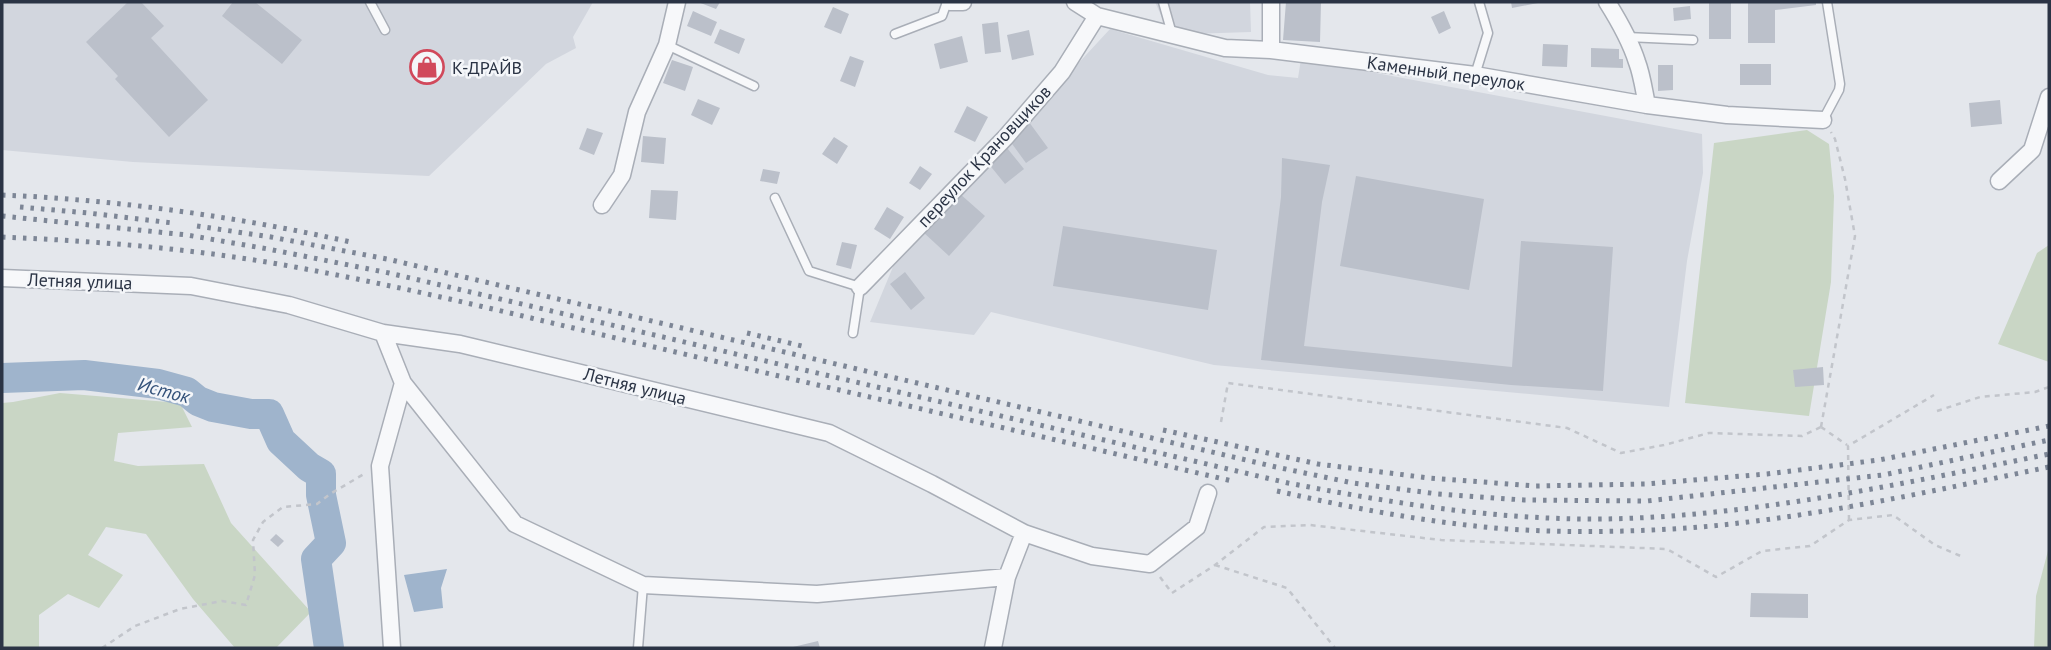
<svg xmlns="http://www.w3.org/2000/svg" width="2051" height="650" font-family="'PT Sans',sans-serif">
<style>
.built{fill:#d2d6de}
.green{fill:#c9d6c5}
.water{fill:#9fb4cc}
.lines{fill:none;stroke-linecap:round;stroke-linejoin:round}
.river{stroke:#9fb4cc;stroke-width:30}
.building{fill:#bbc0ca}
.service-casing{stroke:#a9aeb7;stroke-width:11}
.minor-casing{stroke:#a9aeb7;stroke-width:19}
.path{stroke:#c2c5cb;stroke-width:2.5;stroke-dasharray:5 5;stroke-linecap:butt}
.service{stroke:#f7f8fa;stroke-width:8}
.minor{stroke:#f7f8fa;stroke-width:16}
.rail{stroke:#7d8696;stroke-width:5;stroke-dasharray:3.5 7;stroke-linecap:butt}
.labels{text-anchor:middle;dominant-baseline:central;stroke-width:5;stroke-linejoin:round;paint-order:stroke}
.poi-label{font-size:18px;fill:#2b3445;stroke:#f4f6f9;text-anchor:start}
.street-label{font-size:18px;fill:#2b3445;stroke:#f4f6f9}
.water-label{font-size:19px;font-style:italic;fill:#34527a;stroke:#f4f6f9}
</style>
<rect width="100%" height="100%" fill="#e4e7ec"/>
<path class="built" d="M2 2H593L573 37 576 48 546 64 429 176 133 162 2 150Z
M1155 2H1250L1251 32 1188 34 1165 24Z
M1110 29 1268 75 1298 78 1301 59 1702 134 1703 173 1687 261 1669 407 1214 365 991 312 974 335 870 322 895 262Z"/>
<path class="green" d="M1807 130 1829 144 1834 196 1831 282 1809 416 1685 403 1714 143Z
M2049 245V362L1998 344 2037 253Z
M60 393 180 403 192 427 118 433 114 461 138 466 204 464 231 523 311 612 276 648H235L193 599 146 534 106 527 88 555 123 575 99 608 68 594 39 615V648H2V403L13 402Z
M2049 547V648H2034L2036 596Z"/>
<path class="water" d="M447 569 441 588 443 608 414 612 404 575Z"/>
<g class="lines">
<path class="river" d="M2 378 84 375 158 384 187 392 198 401 213 407 251 414H269L281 441 309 467 321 474V495L331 543 316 559 329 648"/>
</g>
<path class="building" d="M128 2H141L164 26 151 38 208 100 169 137 115 79 118 76 86 42Z
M233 2H255L302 40 282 64 222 16Z
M698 2H720L716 9Z
M1286 2H1321L1320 42 1283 40Z
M1511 2H1538V3L1512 8Z
M1709 2H1731V39H1709Z
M1748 2H1816V5L1775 10V43H1748Z
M1690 6 1691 19 1674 21 1673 8Z
M833 7 849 14 841 34 824 27Z
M693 11 717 22 711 36 687 26Z
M1444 11 1451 28 1439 34 1431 17Z
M998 22 1001 52 985 54 982 24Z
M720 29 745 39 739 54 714 43Z
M1029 30 1034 55 1012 60 1007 35Z
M962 36 968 62 940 69 934 44Z
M1543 44 1568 45 1567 67 1542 66Z
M1591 48 1619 49V59H1623V68L1591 67Z
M850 56 864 61 855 87 840 81Z
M672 60 693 67 685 91 663 83Z
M1740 64H1771V85H1740Z
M1658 65H1673V90L1658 91Z
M698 99 720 108 712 125 691 115Z
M2000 100 2002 124 1971 127 1969 103Z
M967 106 988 117 975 142 954 132Z
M1029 122 1048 148 1026 163 1007 137Z
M587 128 603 133 594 155 579 149Z
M643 136 666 138 664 164 641 162Z
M834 137 848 146 837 164 822 154Z
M1007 148 1024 169 1005 184 988 163Z
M1282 158 1330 165 1322 202 1304 346 1512 367 1521 241 1613 247 1603 391 1511 385 1261 360 1281 197Z
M920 166 932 174 920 190 909 183Z
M763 169 780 172 777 184 760 181Z
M1356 176 1484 199 1469 290 1340 266Z
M651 190 678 191 676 220 649 218Z
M959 193 985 216 949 256 923 232Z
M887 207 904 217 890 239 874 229Z
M1063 226 1217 250 1208 310 1053 286Z
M842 242 857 245 851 269 836 265Z
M905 272 925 298 911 310 890 284Z
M1823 367 1824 385 1795 387 1793 370Z
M276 534 284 541 278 547 270 540Z
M1751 593 1808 594V618L1750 617Z
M818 641 820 648H793V647Z"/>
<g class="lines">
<g class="service-casing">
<path id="service" d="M370 2 385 30
M1163 2 1172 34
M895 34 942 16 947 2
M1627 37 1693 40
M667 45 754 86
M1475 75 1488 33 1479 2
M1823 120 1839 90 1840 84 1827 2
M775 198 809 271 860 287 853 333
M638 648 643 585"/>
</g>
<g class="minor-casing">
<path id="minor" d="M950 2H963
M1075 2 1097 16 1225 48 1271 50 1475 75 1647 105 1727 115 1823 120
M1271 2V50
M1607 2C1619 21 1630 40 1637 62 1642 75 1644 91 1647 105
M1999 181 2032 150 2049 97
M602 205 622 175 637 112 667 45 677 2
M2 278 191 286 289 305 383 333 460 344 829 433 932 484 1024 533 1092 556 1150 564 1197 527 1208 493
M860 287 1005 138 1062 72 1097 16
M383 333 403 383 380 466 392 648
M403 383 515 524 643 585 817 594 1007 577 1024 533
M993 648 1007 577"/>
</g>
<path class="path" d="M1937 411 1980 397 2035 392 2049 387
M1221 422 1228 383 1567 428 1621 453 1664 445 1709 433 1802 436 1821 427
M1821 427 1855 236 1845 179 1835 139 1831 132
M1821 427 1847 445
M1849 520 1848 446 1934 395
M1215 565 1287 588 1335 648
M1160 577 1172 593 1215 565 1264 527 1310 525 1441 540 1667 549 1716 577 1762 551 1810 546 1849 520 1893 515 1935 545 1963 557
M102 648 135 626 180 609 222 601 246 605 255 575 253 540 263 522 283 507 317 504 330 494 364 474"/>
<use href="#service" class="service"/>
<use href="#minor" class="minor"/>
<path class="rail" d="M2 195C120 200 239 217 355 243
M20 207 88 213 173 223
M2 216 187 235 268 249 389 273 1288 483C1392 503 1496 520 1603 519 1750 517 1906 483 2049 454
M197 226 271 237 387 259 1276 467 1353 483 1438 494 1524 500 1647 501 1883 475 2049 440
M2 237C94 241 187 248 278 264 404 286 529 318 654 347 847 392 1040 436 1232 481
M747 333 802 346
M1163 430 1318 464 1429 478 1536 486 1645 484 1767 474 1879 460 2049 426
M1277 491C1352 508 1430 523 1507 529 1567 533 1628 532 1688 528 1807 519 1932 491 2049 467"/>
</g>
<defs>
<g id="shop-ring" transform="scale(1.75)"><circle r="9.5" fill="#f4f6f9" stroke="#d1495b" stroke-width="1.5"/><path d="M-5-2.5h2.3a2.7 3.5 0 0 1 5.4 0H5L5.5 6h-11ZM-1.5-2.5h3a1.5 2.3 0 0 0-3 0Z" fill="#d1495b"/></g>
</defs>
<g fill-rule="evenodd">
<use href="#shop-ring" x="427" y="67"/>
</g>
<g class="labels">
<g class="poi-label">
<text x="452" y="67">К-ДРАЙВ</text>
</g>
<g class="street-label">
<text transform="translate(1446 73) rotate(8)">Каменный переулок</text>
<text transform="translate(984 156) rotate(-47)">переулок Крановщиков</text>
<text transform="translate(80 281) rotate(2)">Летняя улица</text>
<text transform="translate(635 386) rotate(14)">Летняя улица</text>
</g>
<g class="water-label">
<text transform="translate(164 390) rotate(15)">Исток</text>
</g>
</g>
<rect width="2051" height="650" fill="none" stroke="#2b3445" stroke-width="7"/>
</svg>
